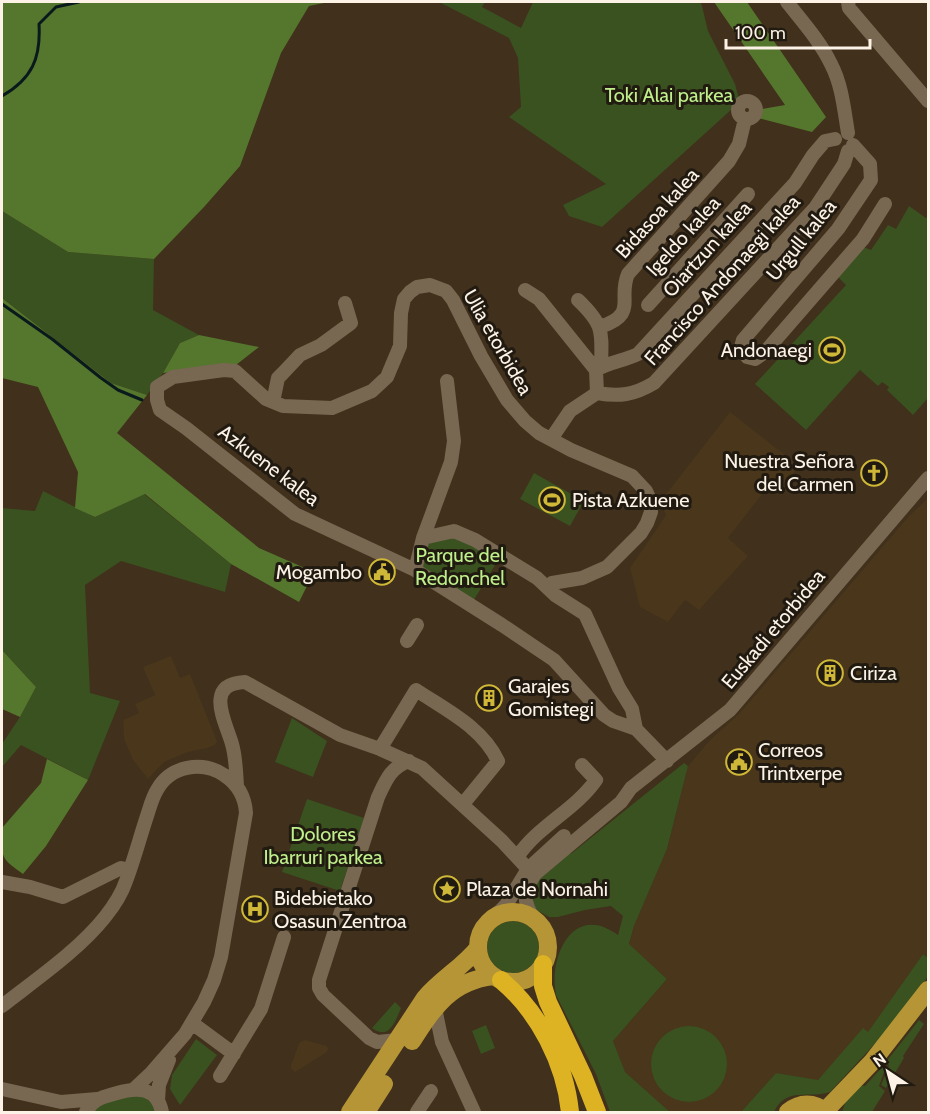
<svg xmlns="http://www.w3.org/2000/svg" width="930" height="1114" font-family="Cabin,sans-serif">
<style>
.built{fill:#49361b}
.green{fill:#3a5120}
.forest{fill:#55762d}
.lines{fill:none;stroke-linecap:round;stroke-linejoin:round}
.stream{stroke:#0a1a1c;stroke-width:3}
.minor{stroke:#786751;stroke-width:14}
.major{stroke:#b59535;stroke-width:18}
.highway{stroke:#ddb323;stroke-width:18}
.labels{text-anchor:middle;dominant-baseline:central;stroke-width:6;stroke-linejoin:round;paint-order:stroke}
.park-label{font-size:20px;fill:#bfef8b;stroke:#211a11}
.street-label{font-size:20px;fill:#fcf2e6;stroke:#211a11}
.poi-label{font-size:20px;fill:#fcf2e6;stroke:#211a11;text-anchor:start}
</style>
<rect width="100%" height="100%" fill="#40301c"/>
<path class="built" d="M730 412 799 466 780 491 770 484 728 538 748 556 699 610 685 600 668 622 640 607 630 568 666 515 660 502Z
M928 498V958L923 954 868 1033 863 1029 818 1081 776 1073 741 1112H670L624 1072 613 1041 667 979 629 945 634 926 667 849 688 766 709 741 739 714 909 516Z
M171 656 180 678 190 674 217 741 215 745 207 748 188 752 164 762 148 779 133 760 124 739 123 720 139 713 135 704 155 695 143 667Z
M305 1040 327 1046 328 1049 327 1052 295 1072 291 1069V1065L299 1043Z"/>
<path class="green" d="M444 2H485L482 7 521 28 533 2H701L708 31 735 84 743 114 732 109 602 227 569 216 563 205 606 184 509 117 521 107 518 58 509 38 441 3Z
M909 206 926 218 928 217V398L913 415 887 390 889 387 882 382 878 386 860 370 806 430 755 384 846 285 834 273 858 245 871 250 888 225 896 229Z
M2 211 68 252 154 259 153 310 199 335 180 343 163 373 147 395 111 383 2 298Z
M534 473 584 501 570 526 520 499Z
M43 491 95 517 144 494 231 564 225 592 121 561 85 585 90 693 120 701 88 780 21 745 2 767V744L20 717 36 687 2 650V508L35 511Z
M452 535 467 542 497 562 472 603 418 569 426 539Z
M292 718 327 741 313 777 275 762Z
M684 763 688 766 667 849 634 926 629 944 667 979 613 1041 625 1072 670 1112H610L596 1074 556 995C548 955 574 902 618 935L623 916 611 906 585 910 558 917H549L535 909 530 901 533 882 558 857 572 853Z
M307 799 364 818 340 891 282 872Z
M487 947a26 26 0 1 1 52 0a26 26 0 1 1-52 0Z
M923 954 928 958V975L925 981 883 1035 830 1092C810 1099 786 1086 774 1112H741L776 1073 818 1080 863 1028 868 1032Z
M395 1002 401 1008C395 1022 389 1041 372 1028Z
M919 1020 924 1024 903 1056 904 1058 886 1088 881 1085 889 1066 886 1062Z
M486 1025 495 1048 481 1054 472 1031Z
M651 1064a38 38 0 1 1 76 0a38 38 0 1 1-76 0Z
M196 1039 217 1055 180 1105 170 1089 172 1075Z
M884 1065 886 1067 879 1086 885 1091 872 1112H842L845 1103 858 1085 865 1086Z
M130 1094C144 1095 152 1098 156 1112H90L97 1105Z"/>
<path class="forest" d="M2 2H329L309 6 281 53 240 166 204 207 154 259 68 252 2 211Z
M714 2H747L826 117 812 132 754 117 762 109 785 105Z
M2 298 111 383 147 395 117 433 259 548 314 572 299 602 231 564 145 494 95 517 75 508 78 472 38 387 2 378Z
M199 335 259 347 236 365 163 373 180 343Z
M2 650 36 687 20 717 2 709Z
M47 759 88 780 46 846 23 874C0 858 1 857 2 828L41 783Z"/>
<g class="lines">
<path class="stream" d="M2 96C32 79 41 58 39 24L56 7 79 2
M2 304 52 339 101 378 118 390 142 400"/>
<path class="minor" d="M787 2C802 21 820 41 831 64 842 85 844 109 848 133
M848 2 849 8 928 101
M738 110a9 9 0 1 1 18 0a9 9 0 1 1-18 0Z
M853 145 870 164 871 180 838 229 743 340 741 347 747 357 755 359 765 352 863 239 885 204
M525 290 539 299 596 370 597 393
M578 300C604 325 602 331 601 366
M648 305 748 194
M600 327C639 314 617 299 628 274L729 161 739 144 745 119
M596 370C609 362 624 361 638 354L795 183 813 155 825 141 835 139
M597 393C619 397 634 395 654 383L815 208 844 164 848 151
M273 402 278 378 283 373 300 355 321 345 351 323 345 303
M551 439 570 411 597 393
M423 538 454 531 475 540 537 578 555 595 585 614 619 688 632 709 636 729
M415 570 423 538 451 462 454 441 447 381
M548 588 552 583 582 578 607 567 641 533 647 523 651 512V502L646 491 632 476 571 450 539 433 525 421 507 400 481 356 453 300 446 291 430 285 417 287 410 292 404 299 401 313 400 346 387 377 372 391 332 408 283 406 266 399 235 371 224 370 173 377 157 387V400L160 410 186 428 295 514 415 570 502 625 554 660 604 715 613 721 636 729 667 761
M407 641 417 625
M380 749 416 690C446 710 482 727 498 761L463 804
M237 786C236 772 236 758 232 744 226 722 203 684 245 682L340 735 380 749 422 768 502 841 528 869
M518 856C538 826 575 810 596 780L582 765
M2 882 30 887 63 897 121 868 129 870
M494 917 506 905 528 869 564 836
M534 920C523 900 522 893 535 874L621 802 631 788 730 710 928 478
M2 1006C35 980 79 950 105 917 113 907 122 893 126 881 134 860 140 837 147 816 150 807 152 798 157 790 170 766 202 760 224 775 238 784 245 797 246 813L221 957 214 980 204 1002 185 1034 151 1073 135 1088
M435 1008 442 1042 474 1112
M192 1023 234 1054
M398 1040 377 1042 369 1038 323 995 319 988V980L378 797C386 780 391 767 409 761
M220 1076 261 1009 284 937
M2 1089 61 1102 97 1099
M158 1101 159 1085 169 1060
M86 1112C92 1099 103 1097 117 1093 137 1087 157 1087 162 1112
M417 1112 431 1091"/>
<path class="major" d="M478 947a35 35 0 1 1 70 0a35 35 0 1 1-70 0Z
M412 1041C434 1007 451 981 493 976
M825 1111 872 1062 928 990
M350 1112 425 998C441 979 463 967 478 948
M366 1112 384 1084
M788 1112C800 1102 814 1102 826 1112"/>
<path class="highway" d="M543 964V986L548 1002 583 1076 597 1112
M501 980C539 1012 565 1063 570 1112"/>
</g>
<defs>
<g id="stadium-ring" transform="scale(1.35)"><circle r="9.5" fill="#211a11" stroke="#cfb837" stroke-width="1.5"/><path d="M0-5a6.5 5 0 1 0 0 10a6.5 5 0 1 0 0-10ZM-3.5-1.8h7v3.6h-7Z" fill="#cfb837"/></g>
<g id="church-ring" transform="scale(1.35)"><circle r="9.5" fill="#211a11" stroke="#cfb837" stroke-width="1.5"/><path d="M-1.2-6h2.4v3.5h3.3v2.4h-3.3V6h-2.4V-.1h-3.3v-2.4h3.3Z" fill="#cfb837"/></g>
<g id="civic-ring" transform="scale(1.35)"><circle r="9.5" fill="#211a11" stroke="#cfb837" stroke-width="1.5"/><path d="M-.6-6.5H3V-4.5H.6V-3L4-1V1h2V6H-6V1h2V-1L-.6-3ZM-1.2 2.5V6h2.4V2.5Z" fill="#cfb837"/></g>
<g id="building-ring" transform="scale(1.35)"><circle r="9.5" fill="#211a11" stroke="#cfb837" stroke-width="1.5"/><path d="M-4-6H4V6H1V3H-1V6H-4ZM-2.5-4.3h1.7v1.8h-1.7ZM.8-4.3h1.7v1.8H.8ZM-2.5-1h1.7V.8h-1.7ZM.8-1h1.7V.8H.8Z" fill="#cfb837"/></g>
<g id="sight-ring" transform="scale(1.35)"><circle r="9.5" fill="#211a11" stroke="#cfb837" stroke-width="1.5"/><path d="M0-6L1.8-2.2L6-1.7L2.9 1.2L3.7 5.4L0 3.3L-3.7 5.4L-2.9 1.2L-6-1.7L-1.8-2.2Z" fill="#cfb837"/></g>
<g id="hospital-ring" transform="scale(1.35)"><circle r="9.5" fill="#211a11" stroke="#cfb837" stroke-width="1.5"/><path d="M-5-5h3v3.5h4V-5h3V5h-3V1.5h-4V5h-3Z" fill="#cfb837"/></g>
</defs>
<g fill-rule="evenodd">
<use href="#stadium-ring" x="832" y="350"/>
<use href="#church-ring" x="874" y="473"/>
<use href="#stadium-ring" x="552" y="500"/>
<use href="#civic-ring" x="382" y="572"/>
<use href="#building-ring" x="830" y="673"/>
<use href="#building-ring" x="489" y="698"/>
<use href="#civic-ring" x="739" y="762"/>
<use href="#sight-ring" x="447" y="889"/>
<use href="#hospital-ring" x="255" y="909"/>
</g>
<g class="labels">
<g class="park-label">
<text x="669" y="95">Toki Alai parkea</text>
<text x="460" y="555">Parque del<tspan x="460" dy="23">Redonchel</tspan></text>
<text x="323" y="834">Dolores<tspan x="323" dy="23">Ibarruri parkea</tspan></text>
</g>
<g class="street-label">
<text transform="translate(657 213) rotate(-48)">Bidasoa kalea</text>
<text transform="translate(683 236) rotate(-48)">Igeldo kalea</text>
<text transform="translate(801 240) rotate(-51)">Urgull kalea</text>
<text transform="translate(707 249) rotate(-48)">Oiartzun kalea</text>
<text transform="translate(722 280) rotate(-48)">Francisco Andonaegi kalea</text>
<text transform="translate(498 342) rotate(60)">Ulia etorbidea</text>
<text transform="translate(269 465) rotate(37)">Azkuene kalea</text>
<text transform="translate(773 629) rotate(-50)">Euskadi etorbidea</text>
</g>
<g class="poi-label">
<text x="812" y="350" text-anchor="end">Andonaegi</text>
<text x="854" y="461" text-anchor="end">Nuestra Señora<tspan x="854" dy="23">del Carmen</tspan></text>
<text x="572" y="500">Pista Azkuene</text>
<text x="362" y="572" text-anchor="end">Mogambo</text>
<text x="850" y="673">Ciriza</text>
<text x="508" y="686">Garajes<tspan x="508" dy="23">Gomistegi</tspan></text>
<text x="758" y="750">Correos<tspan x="758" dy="23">Trintxerpe</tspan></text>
<text x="466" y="889">Plaza de Nornahi</text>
<text x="274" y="898">Bidebietako<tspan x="274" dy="23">Osasun Zentroa</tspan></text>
</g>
</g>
<rect width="930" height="1114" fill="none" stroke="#fcf2e6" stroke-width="6"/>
<g transform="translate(888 1072) rotate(324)" stroke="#211a11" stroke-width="4.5" paint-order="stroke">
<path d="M0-4.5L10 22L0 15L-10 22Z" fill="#fcf2e6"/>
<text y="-9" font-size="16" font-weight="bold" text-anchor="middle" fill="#fcf2e6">N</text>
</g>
<path d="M726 39v9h144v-9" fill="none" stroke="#fcf2e6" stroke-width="3"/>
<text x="735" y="39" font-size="18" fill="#fcf2e6" stroke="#211a11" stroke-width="4.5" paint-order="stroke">100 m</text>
</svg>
